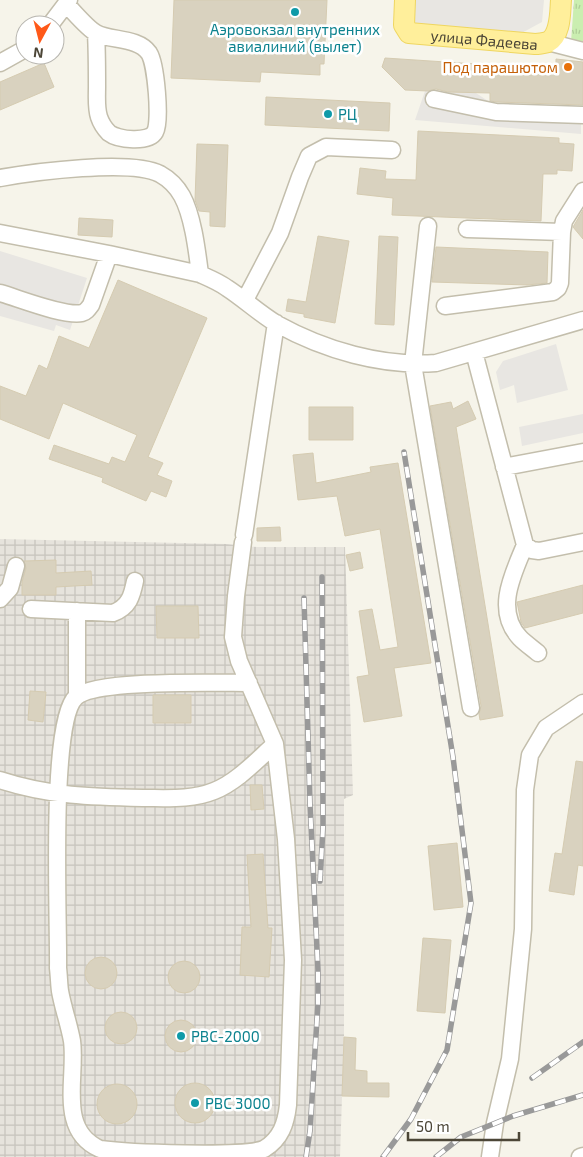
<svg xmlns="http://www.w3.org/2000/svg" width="583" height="1157" font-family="'Exo 2',sans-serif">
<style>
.industrial{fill:url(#industrial-grid)}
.park{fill:url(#park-tufts)}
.parking{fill:#e8e6e2}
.building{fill:#d9d2bf;stroke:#d5cbb1}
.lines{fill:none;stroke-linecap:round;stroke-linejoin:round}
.minor-casing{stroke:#c3beac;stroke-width:19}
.major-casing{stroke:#efd660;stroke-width:22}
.minor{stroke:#fff;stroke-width:16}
.major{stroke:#ffef9b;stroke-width:20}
.rail-casing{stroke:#999;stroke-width:5.5}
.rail{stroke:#fff;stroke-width:4;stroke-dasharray:11;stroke-linecap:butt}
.culture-dot{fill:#0f9aa8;stroke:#fff;stroke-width:2}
.food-dot{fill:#e8710a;stroke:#fff;stroke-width:2}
.labels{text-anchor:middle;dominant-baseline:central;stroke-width:5;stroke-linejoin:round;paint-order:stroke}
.culture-label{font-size:15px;fill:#0d838f;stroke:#fff;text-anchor:start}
.street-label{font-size:15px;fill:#4c4637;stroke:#fff}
.food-label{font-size:15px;fill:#c56008;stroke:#fff;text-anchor:end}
</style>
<defs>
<pattern id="industrial-grid" width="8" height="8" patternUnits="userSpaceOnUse" patternTransform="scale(1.25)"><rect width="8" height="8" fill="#e6e3dc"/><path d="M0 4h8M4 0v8" fill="none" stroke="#c7c4bd"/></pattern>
<pattern id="park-tufts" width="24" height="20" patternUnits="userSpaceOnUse" patternTransform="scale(1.25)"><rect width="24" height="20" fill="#caeeb0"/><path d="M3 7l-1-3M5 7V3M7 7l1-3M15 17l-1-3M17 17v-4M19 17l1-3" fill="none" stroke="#afcd98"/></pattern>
</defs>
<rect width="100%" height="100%" fill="#f6f4ea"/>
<path class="industrial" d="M0 539 227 544 257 547H345L353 795 344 799V1037L340 1157H0Z"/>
<path class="park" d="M574 0H583V43L571 42Z"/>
<path class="parking" d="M412 0H544L542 22 518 35 411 25Z
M425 91 476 93 491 103 581 110V134L415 120Z
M0 251 87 278 70 330 56 325 54 331 0 316Z
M556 344 568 390 517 403 514 385 500 390 496 372 503 361Z
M583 414V433L522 446 519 427Z"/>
<path class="building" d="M174 0H327L324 64H320V75L261 72 260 82 171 78Z
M385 58 476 64V69L493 68 500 75 508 67 513 70 519 67 527 75H538L546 66 556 67V59L583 62V105L497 102 490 101V93L448 92 436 89 428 91 405 90 382 67Z
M44 63 54 87 0 110V82Z
M266 97 390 103 389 131 265 125Z
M418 131 559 138V143L574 144 572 171 557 170V174H543L541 221 392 215 393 198 357 194 360 168 386 171 385 179 416 180Z
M197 144 228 145 225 227 210 226V212L199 211 195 200Z
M583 210V239L573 227Z
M79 218 113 220 112 237 78 235Z
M318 236 349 241 335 323 304 317V314L286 311 288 299 306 302Z
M379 236 398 237 394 325 375 324Z
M436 247 548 252 547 283 527 285 432 282Z
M118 280 207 318 148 457 163 463 157 475 172 481 166 497 151 491 146 501 102 482 103 478 49 459 54 445 109 464 112 457 125 462 137 435 63 403 49 439 0 419V386L26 396 39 365 47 369 59 336 89 348Z
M468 401 476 419 456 427 503 716 480 720 479 714 481 706 430 406 451 402 453 409Z
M309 407H353V440H309Z
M313 453 316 483 371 472 370 467 398 463 431 663 394 668 402 716 364 722 357 677 369 675 359 611 372 609 380 650 398 647 380 529 345 536 337 496 298 500 293 455Z
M280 527 281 541H257V528Z
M360 552 363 568 350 571 346 555Z
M56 560V573L91 571 92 585 56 587V595H22V582L26 568 24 561Z
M583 585V613L525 628 521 622 517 602Z
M156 606H198L199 638H157Z
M30 691 46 692 43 722 28 720Z
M153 695H191V723H153Z
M576 761 583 762V866L578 865 574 895 549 891 555 853 562 854Z
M250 785H262L264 809 251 810Z
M457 843 463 907 434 910 428 846Z
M263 854 268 928H272L269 977 240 975 242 927H251L247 855Z
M423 938 451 940 445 1013 417 1011Z
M85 973a16 16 0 1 1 32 0a16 16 0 1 1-32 0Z
M168 977a16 16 0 1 1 32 0a16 16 0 1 1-32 0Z
M105 1028a16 16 0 1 1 32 0a16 16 0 1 1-32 0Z
M165 1036a16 16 0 1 1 32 0a16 16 0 1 1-32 0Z
M344 1037 356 1038 355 1070 367 1071V1083H389V1097L342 1096Z
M175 1103a20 20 0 1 1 40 0a20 20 0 1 1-40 0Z
M97 1104a20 20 0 1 1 40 0a20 20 0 1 1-40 0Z"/>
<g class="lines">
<g class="minor-casing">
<path id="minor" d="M66 4C74 12 87 28 96 33 110 41 138 37 149 53 156 64 161 121 155 132 149 143 118 140 109 133 105 129 101 123 99 117 96 108 97 97 97 87 97 69 97 51 96 33
M50 25 69 0
M548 42 583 51
M0 63 25 49
M434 99 496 112 583 115
M0 178C34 172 131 159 160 174 169 179 177 187 182 196 193 216 197 251 200 274 209 278 219 282 227 288 244 299 260 314 277 324 324 350 382 367 436 363L583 320
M428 226 413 364 471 708
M467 229 562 232
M0 233 109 254 200 274
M0 293C18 298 65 317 82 313 86 312 88 309 91 305L109 254
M245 300 280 233 300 177 309 156 326 147 392 150
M445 306 553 292 558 288 560 283 562 232 564 221 583 191
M474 352 525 545 532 550 539 551 583 542
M504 467 583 452
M244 535 276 323
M243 542 236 596 233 637 239 661 275 744 286 839 293 960 288 1105C286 1123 281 1139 264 1149 243 1157 128 1153 100 1149 57 1130 77 1077 72 1041 69 1024 63 1008 60 991 59 984 59 976 58 968 59 924 49 721 76 697 96 679 218 683 249 683
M525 545C513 574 494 610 520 638 525 643 532 648 538 653
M0 599 10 588 16 566
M31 609 113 613C129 607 132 596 135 581
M77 696V611
M0 780C49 796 92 797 143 798 167 798 192 800 214 791 237 782 257 760 275 744
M490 1157 495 1123 510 1059 523 929 525 790 530 755 546 728 583 703
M580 1157 583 1156"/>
</g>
<g class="major-casing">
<g id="major">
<path id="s1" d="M405 0 404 25 409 33 535 44C539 44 544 43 548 42 561 35 560 13 561 0"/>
</g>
</g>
<use href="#minor" class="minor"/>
<use href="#major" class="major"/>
<g class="rail-casing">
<path id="rail" d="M304 598 310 804 318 970V1003L310 1131 306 1157
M320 881 323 828 322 577
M532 1078 583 1042
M383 1157 411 1119 447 1050 471 903 453 757 404 452
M436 1157 461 1137 513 1116 583 1095"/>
</g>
<use href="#rail" class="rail"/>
</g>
<g class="culture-dot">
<circle cx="295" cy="12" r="5"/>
<circle cx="328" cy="114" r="5"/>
<circle cx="181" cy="1036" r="5"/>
<circle cx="195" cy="1103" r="5"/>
</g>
<circle class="food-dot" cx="568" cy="67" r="5"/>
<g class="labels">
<g class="culture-label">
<text x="295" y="29" text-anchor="middle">Аэровокзал внутренних<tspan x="295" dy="17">авиалиний (вылет)</tspan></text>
<text x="338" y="114">РЦ</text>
<text x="191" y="1036">РВС-2000</text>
<text x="205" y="1103">РВС 3000</text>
</g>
<g class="street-label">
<text stroke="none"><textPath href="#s1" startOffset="110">улица Фадеева</textPath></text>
</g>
<g class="food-label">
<text x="558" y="67">Под парашютом</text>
</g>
</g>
<g transform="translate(40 40) rotate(187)"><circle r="24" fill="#ffffff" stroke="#b7b5af"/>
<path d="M0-4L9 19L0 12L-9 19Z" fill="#ff5919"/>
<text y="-8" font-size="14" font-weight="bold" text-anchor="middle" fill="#4c4637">N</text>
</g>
<path d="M408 1132v8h111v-8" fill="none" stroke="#4c4637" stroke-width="2.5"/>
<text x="416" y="1132" font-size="15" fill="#4c4637" stroke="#ffffff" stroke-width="4" paint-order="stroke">50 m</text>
</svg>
